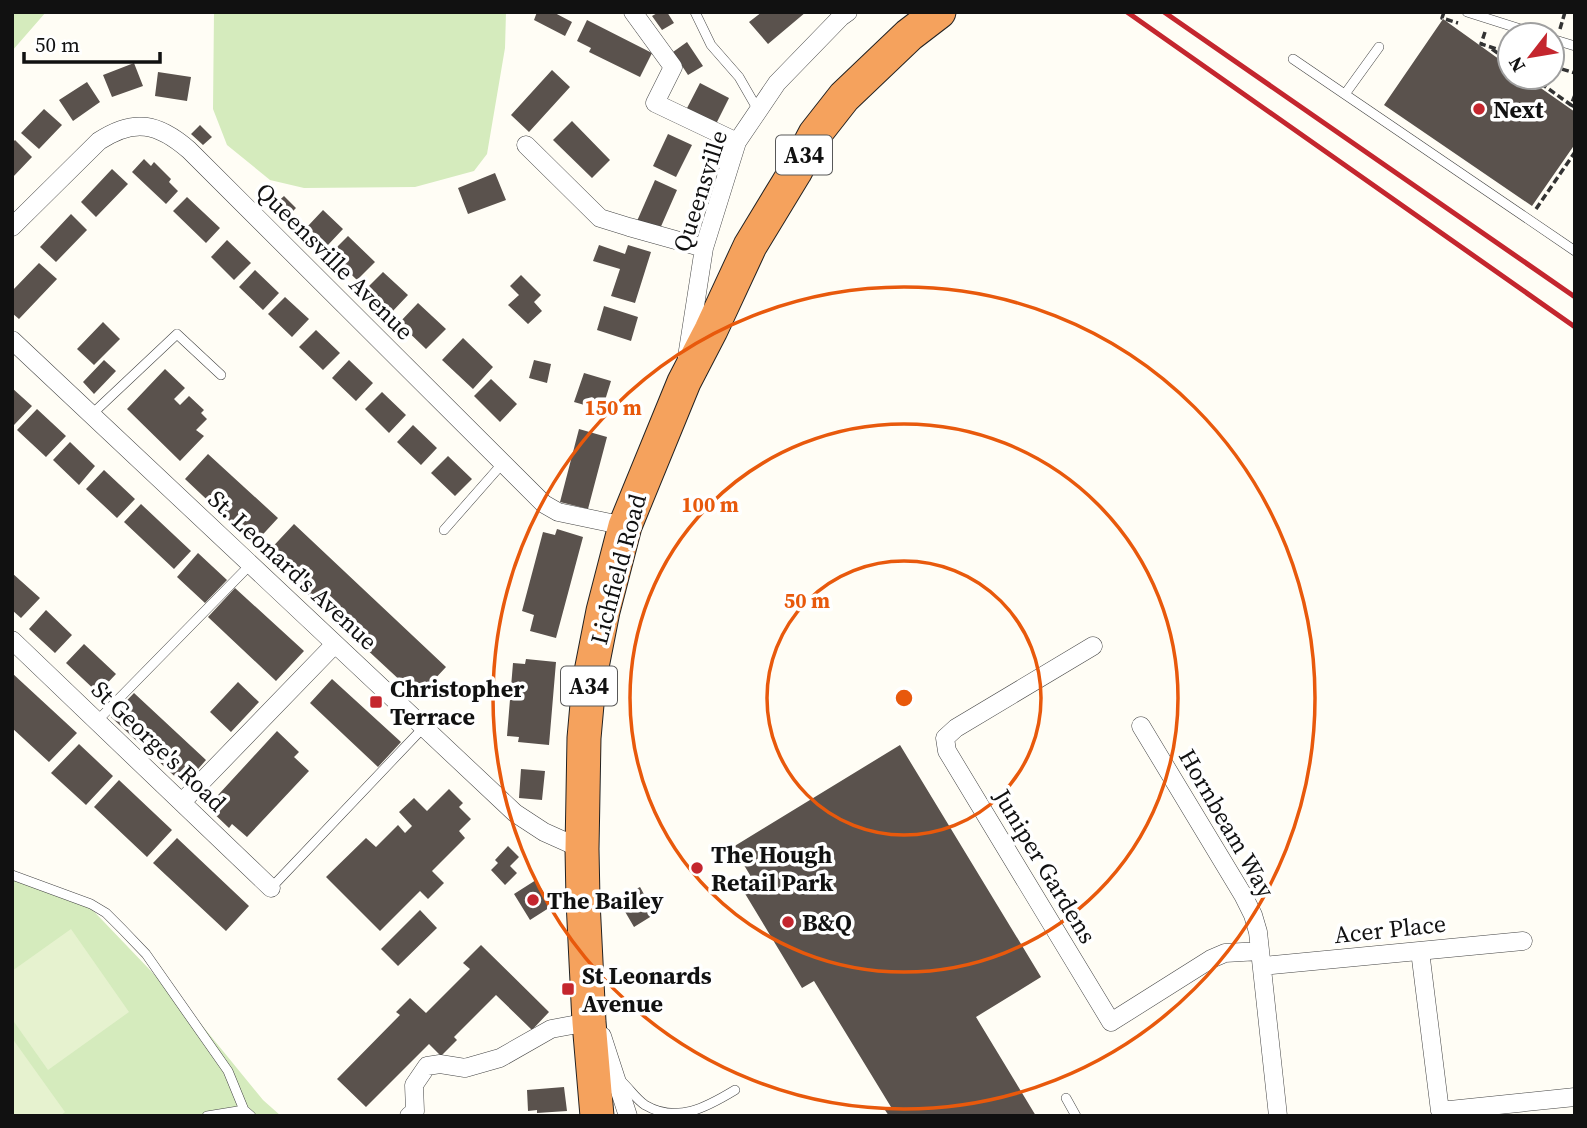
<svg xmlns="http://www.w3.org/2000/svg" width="1587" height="1128" font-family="'Source Serif 4',serif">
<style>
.green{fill:#d5ebbd}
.pitch{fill:#e6f2cf}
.building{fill:#5a524d}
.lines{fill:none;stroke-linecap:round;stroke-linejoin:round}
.lane-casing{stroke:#444;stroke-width:10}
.street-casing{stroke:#444;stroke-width:19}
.highway-casing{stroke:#222;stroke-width:35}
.path{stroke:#333;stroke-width:3.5;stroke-dasharray:7 3.5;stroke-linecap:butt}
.lane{stroke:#fff;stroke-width:9}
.street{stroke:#fff;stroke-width:18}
.highway{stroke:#f5a25d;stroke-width:33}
.rail{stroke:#c4262e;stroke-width:5}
.ring{fill:none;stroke:#e8590c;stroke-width:3.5}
.poi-dot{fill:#c4262e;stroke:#fff;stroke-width:2.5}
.labels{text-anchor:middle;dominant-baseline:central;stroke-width:7;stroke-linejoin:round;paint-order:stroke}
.shield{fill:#fff;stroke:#585858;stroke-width:2}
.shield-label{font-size:23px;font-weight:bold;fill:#111}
.poi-label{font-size:24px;font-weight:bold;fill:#111;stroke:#fff;text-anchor:start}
.street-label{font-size:24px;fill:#111;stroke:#fff}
.centre{fill:#e8590c;stroke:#fff;stroke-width:3.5}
.ring-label{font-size:21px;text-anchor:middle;font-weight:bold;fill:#e8590c;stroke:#fff;stroke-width:7;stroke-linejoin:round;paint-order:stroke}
</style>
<rect width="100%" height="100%" fill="#fffdf5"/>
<path class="green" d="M12 12H46L12 51Z
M214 12H506L505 48 487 154 474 171 415 187 304 188 270 180 227 145 213 109Z
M12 871 82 899 196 1018 263 1100 281 1116H12Z"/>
<path class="pitch" d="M71 929 129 1012 48 1070 12 1019V971Z
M12 1038 65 1112 60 1116H12Z"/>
<path class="building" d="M537 12H553L572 22 565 36 534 20Z
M659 12H667L674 23 662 30 652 16Z
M762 12H806L768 44 749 22Z
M1443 19 1510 67V77H1525L1575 112V144L1532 206 1384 105Z
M587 20 652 53 640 77 589 52 591 48 577 41Z
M687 42 703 66 688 75 673 52Z
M134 63 143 86 112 97 103 75Z
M552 70 570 87 529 132 511 115Z
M158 72 191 77 187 101 155 96Z
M87 82 100 102 73 121 59 100Z
M700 83 729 98 715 126 686 110Z
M44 109 62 125 39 149 21 133Z
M572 121 610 160 592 178 553 140Z
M200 125 212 137 203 145 191 134Z
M668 134 692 145 676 177 653 166Z
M15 140 32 157 12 178V143Z
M144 159 151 166 154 162 171 179 169 182 178 191 166 204 132 172Z
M112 169 128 184 96 217 81 202Z
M495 173 506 200 468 214 458 188Z
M655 180 677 190 659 231 637 221Z
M284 196 296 208 284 220 271 208Z
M187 197 220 228 206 243 173 211Z
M323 210 343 229 327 246 307 227Z
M71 214 87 230 56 262 40 247Z
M348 236 375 262 357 280 330 254Z
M227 240 251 263 234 280 211 257Z
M599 245 625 254 628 245 651 252 635 303 611 296 620 269 593 261Z
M39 263 57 279 19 319 12 313V291Z
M255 270 279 293 263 310 239 287Z
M383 272 408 295 391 313 366 289Z
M521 275 541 295 534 302 542 311 528 324 508 305 519 295 510 286Z
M285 297 309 319 292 337 268 314Z
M418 303 446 329 426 349 399 323Z
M604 306 638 317 631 341 597 330Z
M103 322 120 339 94 365 77 349Z
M316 330 340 353 323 370 299 347Z
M463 338 493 367 473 389 442 360Z
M104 360 116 371 94 394 83 382Z
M349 360 373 383 356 401 332 378Z
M534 360 551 364 547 383 529 378Z
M165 369 185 388 174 399 180 405 189 396 204 410 201 413 207 419 196 430 204 436 180 461 127 409Z
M584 373 611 381 602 410 574 402Z
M491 379 517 404 500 422 474 396Z
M12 388 32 406 14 425 12 423Z
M382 392 406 415 389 433 365 409Z
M37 409 66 436 46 457 17 430Z
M413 425 437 448 421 465 397 442Z
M579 429 607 437 588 509 560 502Z
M70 442 95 466 79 485 53 460Z
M208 454 278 518 254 544 185 479Z
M448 456 472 479 455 496 431 473Z
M104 470 135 499 117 518 86 489Z
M141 504 191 551 174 569 124 522Z
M294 524 446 667 418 697 265 555Z
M557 529 583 537 556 638 530 631 534 615 522 611 543 532 555 535Z
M198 553 227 580 205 603 177 577Z
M12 573 40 598 21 618 12 610Z
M235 588 304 651 276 681 208 617Z
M46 610 72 635 55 653 29 629Z
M84 644 116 674 98 693 66 663Z
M526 659 556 662 549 745 518 742 519 737 507 736 513 663 525 664Z
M12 673 77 733 49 762 12 728Z
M332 679 401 742 378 767 310 703Z
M238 682 259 702 231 732 210 712Z
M134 693 206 760 184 785 111 717Z
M277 731 299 752 294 757 309 771 247 837 232 824 229 828 207 807Z
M79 744 113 776 86 805 51 773Z
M900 745 1041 977 976 1017 1036 1116H889L885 1110 891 1107 814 981 802 988 741 887 753 880 733 847Z
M521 769 545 771 542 800 519 798Z
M119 780 172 830 147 857 94 807Z
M449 789 463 803 459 807 471 819 459 831 465 838 432 871 444 883 428 899 420 891 380 931 326 877 366 838 376 847 398 825 405 833 412 826 399 812 414 798 427 811Z
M177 838 249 906 226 931 153 863Z
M508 846 519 857 510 866 517 873 505 885 491 870 498 863 495 860Z
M536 880 552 906 530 920 514 894Z
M640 887 655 914 634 927 620 903 624 901 622 897Z
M420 910 437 928 398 966 381 949Z
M481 945 549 1012 532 1030 496 995 454 1037 457 1040 441 1056 429 1044 366 1107 337 1079 400 1015 396 1012 410 998 426 1013 470 969 463 963Z
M564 1087 567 1111 537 1113V1110L528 1111 527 1090Z"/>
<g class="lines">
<g class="lane-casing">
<path id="lane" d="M695 12 711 45 739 77 758 110
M1467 12 1539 35
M1552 39 1575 46
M1293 59 1575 251
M1345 94 1379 47
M91 415 177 334 221 375
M444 530 502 464
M97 721 251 564
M12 875 91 904 106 913 122 929 146 954 228 1071 244 1110
M271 888 423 728
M621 1081C629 1088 636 1099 645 1105 677 1124 707 1107 735 1090
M1066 1098 1076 1116
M207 1116 244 1110 251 1116"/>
</g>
<g class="street-casing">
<path id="street" d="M633 12 673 67 655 103 737 142
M526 145 600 218 629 227 704 248
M12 227 99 141C134 118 158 123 189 150L544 504 558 512 625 526
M12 340 515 813 544 832 582 849
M687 357 704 248 737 142 777 83 841 17 848 12
M12 640 271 888
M1093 646 956 728 945 738 947 751 1111 1022 1211 959 1225 953 1260 951
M1141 726 1243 895 1253 915 1258 932 1278 1116
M182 802 335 644
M1420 951 1440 1111 1575 1097
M1262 966 1523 941
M602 1036 628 1116
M409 1116 415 1111 414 1085 427 1066 440 1064 465 1068 500 1058 551 1029 589 1022"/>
</g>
<g class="highway-casing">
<path id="highway" d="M597 1116 589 1022 583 901 582 849 584 738 589 682 603 611 625 526 684 382 711 330 750 246 795 172 815 134 844 97 909 35 939 12"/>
</g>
<path class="path" d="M1444 12 1442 18 1458 23
M1560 29 1565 12
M1485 32 1481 44 1510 53
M1492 49 1510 62
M1552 66 1575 73
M1532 77 1571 105
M1575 95 1571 105 1575 107
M1536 209 1575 152"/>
<use href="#lane" class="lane"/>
<use href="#street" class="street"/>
<use href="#highway" class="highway"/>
<path class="rail" d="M1127 12 1575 327
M1164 12 1575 297"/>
</g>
<g class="ring">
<circle cx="904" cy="698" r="137"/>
<circle cx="904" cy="698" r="274"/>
<circle cx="904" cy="698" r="411"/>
</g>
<g class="poi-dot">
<circle cx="1479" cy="109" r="7"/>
<rect x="369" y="695" width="14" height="14" rx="3.5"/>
<circle cx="697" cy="868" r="7"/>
<circle cx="533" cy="900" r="7"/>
<circle cx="788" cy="922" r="7"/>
<rect x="561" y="982" width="14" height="14" rx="3.5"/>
</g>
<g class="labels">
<g class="shield">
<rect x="776" y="135.5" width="56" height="39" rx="5"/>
<rect x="561" y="666.5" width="56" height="39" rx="5"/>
</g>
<g class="shield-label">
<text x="804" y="155">A34</text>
<text x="589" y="686">A34</text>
</g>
<g class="poi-label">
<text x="1493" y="109">Next</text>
<text x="390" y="688">Christopher<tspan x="390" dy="28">Terrace</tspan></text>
<text x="711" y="854">The Hough<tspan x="711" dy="28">Retail Park</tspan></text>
<text x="547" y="900">The Bailey</text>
<text x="802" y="922">B&amp;Q</text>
<text x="582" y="975">St Leonards<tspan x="582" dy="28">Avenue</tspan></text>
</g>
<g class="street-label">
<text transform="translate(700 191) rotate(-72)">Queensville</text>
<text transform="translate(335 261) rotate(45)">Queensville Avenue</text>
<text transform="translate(618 569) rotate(-75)">Lichfield Road</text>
<text transform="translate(293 570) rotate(43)">St. Leonard's Avenue</text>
<text transform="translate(159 746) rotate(44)">St George's Road</text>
<text transform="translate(1227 823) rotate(60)">Hornbeam Way</text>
<text transform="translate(1045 866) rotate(59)">Juniper Gardens</text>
<text transform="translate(1390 929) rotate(-6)">Acer Place</text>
</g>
</g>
<circle cx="904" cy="698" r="10" class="centre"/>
<g class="ring-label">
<text x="613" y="415">150 m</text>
<text x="710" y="512">100 m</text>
<text x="807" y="608">50 m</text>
</g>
<rect width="1587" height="1128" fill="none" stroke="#111111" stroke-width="28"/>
<g transform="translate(1531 56) rotate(239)"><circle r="33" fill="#ffffff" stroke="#a0a0a0" stroke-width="2"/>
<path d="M0-5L12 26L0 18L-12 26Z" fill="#c4262e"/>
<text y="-10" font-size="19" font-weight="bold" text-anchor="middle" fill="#111111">N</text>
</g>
<path d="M24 52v10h136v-10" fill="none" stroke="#111111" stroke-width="3.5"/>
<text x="35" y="52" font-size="21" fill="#111111" stroke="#ffffff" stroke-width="5" paint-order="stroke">50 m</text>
</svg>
